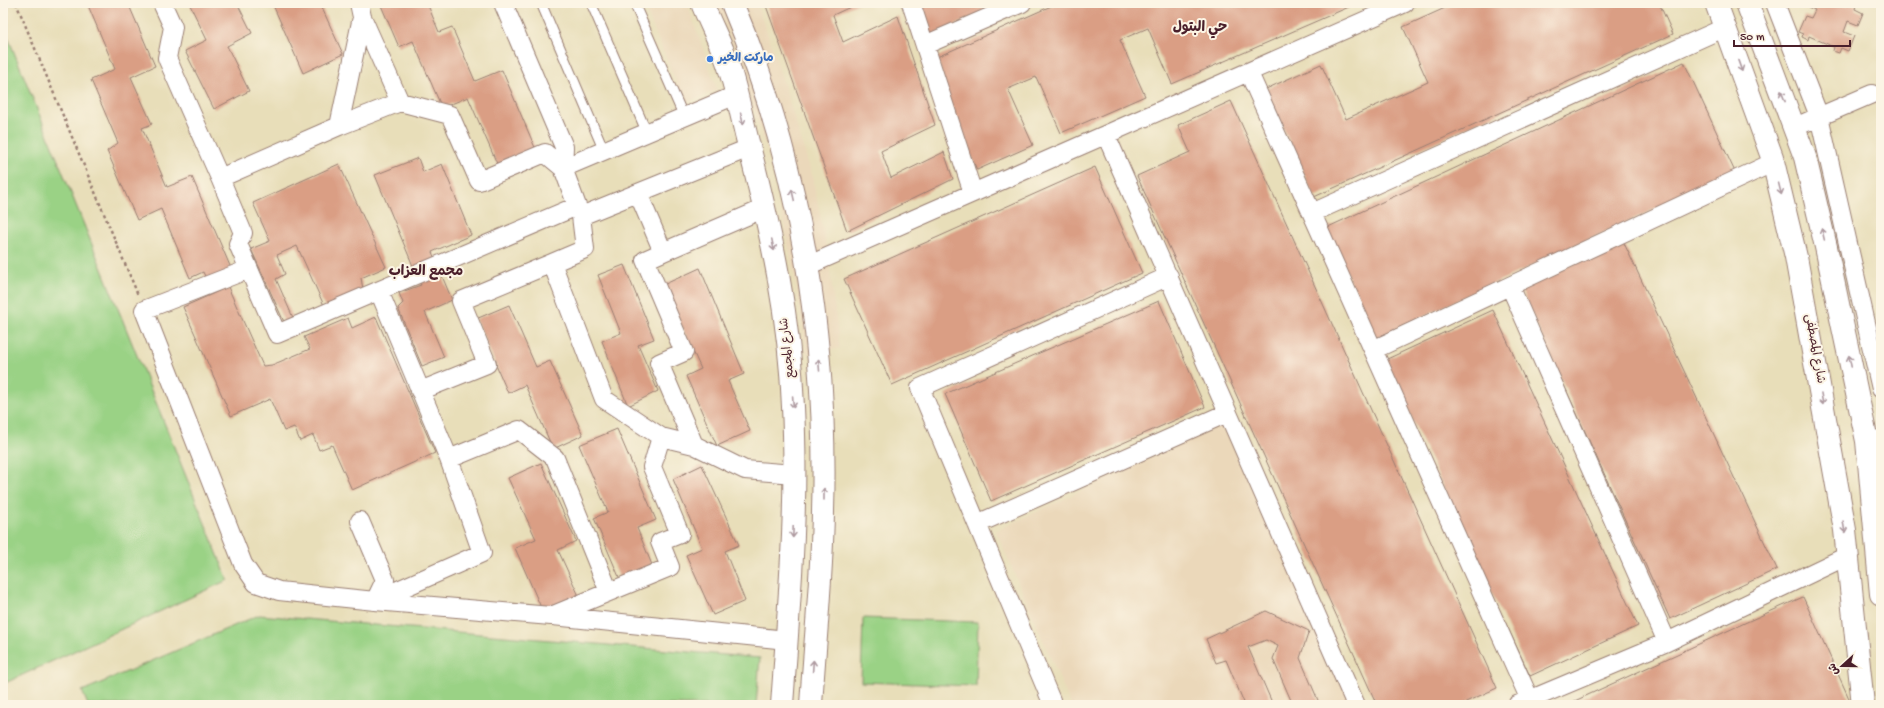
<svg xmlns="http://www.w3.org/2000/svg" width="1884" height="708" font-family="'Gochi Hand','Playpen Sans Arabic',sans-serif">
<style>
.built{fill:#ebd8ba}
.green{fill:#9ad285;stroke:#727858}
.building{fill:#da9e84}
.lines{fill:none;stroke-linecap:round;stroke-linejoin:round}
.service-casing{stroke:#997e72;stroke-width:11}
.minor-casing{stroke:#997e72;stroke-width:20}
.tertiary-casing{stroke:#997e72;stroke-width:24}
.path{stroke:#997e72;stroke-width:2.5;stroke-dasharray:3 3;stroke-linecap:butt}
.service{stroke:#fff;stroke-width:9}
.minor{stroke:#fff;stroke-width:18}
.tertiary{stroke:#fff;stroke-width:22}
.oneway{stroke:#ae9aa0}
.shop-dot{fill:#3f7fe0;stroke:#fcf5e5;stroke-width:1.5}
.labels{text-anchor:middle;dominant-baseline:central;stroke-width:4;stroke-linejoin:round;paint-order:stroke}
.shop-label{font-size:12px;font-weight:bold;fill:#366cbe;stroke:#fcf5e5;text-anchor:start}
.street-label{font-size:12px;fill:#4a1f2b;stroke:#fcf5e5}
.quarter-label{font-size:14px;font-weight:bold;fill:#4a1f2b;stroke:#fcf5e5}
</style>
<rect width="100%" height="100%" fill="#fcf5e5"/>
<filter id="ink" filterUnits="userSpaceOnUse"><feTurbulence type="fractalNoise" baseFrequency=".025" numOctaves="2"/><feDisplacementMap in="SourceGraphic" scale="8" xChannelSelector="R" yChannelSelector="G"/><feConvolveMatrix kernelMatrix="1 2 1 2 8 2 1 2 1" color-interpolation-filters="sRGB"/></filter>
<filter id="wash" filterUnits="userSpaceOnUse"><feTurbulence type="fractalNoise" baseFrequency=".012" numOctaves="4" result="noise"/><feDisplacementMap in="SourceGraphic" scale="16" xChannelSelector="R" yChannelSelector="G"/><feGaussianBlur stdDeviation="0.9" result="paint"/><feColorMatrix in="noise" values="0 0 0 0 0 0 0 0 0 0 0 0 0 0 0 0 0 1.4 0 .05"/><feComposite in="paint" operator="in"/></filter>
<g filter="url(#wash)">
<rect width="100%" height="100%" fill="#e8deb9"/>
<path class="built" d="M643 3H687L717 90 685 103Z
M716 3H756L771 43 812 175 827 250 840 348 807 354 796 284 772 165 735 52Z
M1227 422 1354 705H1071L996 531Z"/>
<path class="green" d="M3 25 228 580 3 684Z
M259 615 760 658 756 705H88L82 691Z
M863 618 978 622 976 686 861 682Z"/>
<g id="blocks">
<path class="building" d="M87 3H128L155 66 131 77 152 124 142 128 167 187 192 177 233 273 208 283 203 272 190 278 161 209 137 220 107 151 118 143 91 80 115 69Z
M189 3H237L252 33 227 46 249 91 214 109 185 51 207 40Z
M277 3H334L322 8 343 54 303 73 273 5Z
M380 3H427L439 32 452 27 475 81 502 70 536 150 498 166 468 97 442 108 413 41 399 47Z
M765 3H859L833 15 843 42 898 16 935 125 881 151 891 178 944 152 953 179 847 231Z
M918 3H981L985 12 929 37Z
M1058 3H1358L1172 84 1148 28 1120 40 1145 96 1061 133 1036 77 1008 89 1033 145 977 170 952 114 937 57Z
M1456 3H1592L1593 6 1601 3H1659L1673 34 1314 197 1266 89 1321 64 1346 119 1428 82 1403 27Z
M1809 3H1841L1847 6 1849 3H1851L1856 5 1855 9 1863 13 1858 25 1848 21 1844 32 1854 36 1848 51 1841 48 1839 53 1833 51 1834 47 1809 36 1808 40 1802 37 1803 34 1798 32 1805 16 1811 18 1815 10 1808 7Z
M1684 62 1735 172 1376 338 1326 228Z
M1231 101 1497 688 1459 705H1377L1137 176 1190 152 1178 125Z
M418 158 423 172 442 164 471 235 432 252 452 300 425 312 444 357 422 366 398 308 403 303 399 293 421 285 375 175Z
M339 164 386 267 361 278 364 295 327 312 297 246 277 255 285 274 276 279 294 320 285 324 251 249 270 241 253 203Z
M1095 167 1142 273 892 385 844 279Z
M1623 241 1777 569 1670 619 1520 288Z
M624 265 654 339 638 345 658 391 628 406 602 341 621 333 598 275Z
M700 268 744 374 728 381 750 431 717 446 686 376 701 369 663 285Z
M228 287 263 366 272 365 310 349 304 337 348 318 352 328 376 317 435 453 352 490 332 445 319 450 313 435 300 441 294 427 284 431 270 399 231 416 183 307Z
M1159 301 1205 407 991 501 945 394Z
M509 305 536 367 550 361 583 435 553 449 525 385 508 393 476 319Z
M1493 310 1638 626 1530 676 1385 360Z
M617 429 656 520 637 528 654 570 622 584 594 518 608 512 579 445Z
M541 463 576 541 558 550 579 596 543 612 515 548 536 539 508 478Z
M702 465 739 545 725 551 745 601 713 615 686 555 702 548 673 479Z
M1803 597 1852 705H1566L1749 621Z
M1266 611 1309 631 1300 658 1320 705H1293L1273 659 1278 646 1266 640 1248 647 1273 705H1245L1226 660 1216 663 1206 639Z"/>
</g>
</g>
<g filter="url(#ink)">
<use href="#blocks" fill-opacity="0" stroke="#997e72" stroke-width="1"/>
<g class="lines">
<g class="service-casing">
<path id="service" d="M541 3 604 151
M591 3 647 133
M634 3 684 117"/>
</g>
<g class="minor-casing">
<path id="minor" d="M162 3 173 27 167 58 220 178 339 126 362 17 359 3
M503 3 564 147 563 168 736 95
M911 3 973 193
M1775 3 1819 116 1881 389
M362 17 400 102 450 115 479 181 545 153 563 168 577 206
M925 45 1022 3
M1249 73 1530 700
M339 126 400 102
M1795 127 1872 94
M1106 135 1356 705
M220 178 243 233 238 244 277 334 577 206 581 216 749 148
M638 193 663 252 765 208
M1312 213 1726 27
M581 216 585 249 552 263 604 399 661 437 694 445
M663 252 645 260 684 352 659 363 694 445 745 470 794 474
M807 266 1405 3
M249 269 144 310 243 564 256 583 279 591 375 601 385 580 360 521
M1510 286 1667 642
M1373 350 1774 162
M420 391 487 364 461 301 552 263
M1867 441 1881 439
M977 524 1227 413
M609 592 670 567 660 542 680 534 652 467 661 437
M378 599 482 553 449 459
M375 601 551 616 609 592 555 458 519 430 449 459 379 291
M553 616 787 640
M1053 705 920 388 1169 276
M1517 705 1667 642 1847 556"/>
</g>
<g class="tertiary-casing">
<path id="tertiary" d="M702 3C709 21 718 38 725 56 736 84 741 116 749 146 771 232 790 318 793 407 798 507 789 606 782 705
M732 3C800 163 828 338 823 512 822 576 815 641 811 705
M1716 3 1772 157 1796 257 1845 530 1863 705
M1747 3 1805 157 1826 247 1867 441 1881 594"/>
</g>
<path class="path" d="M16 3 138 295"/>
<use href="#service" class="service"/>
<use href="#minor" class="minor"/>
<use href="#tertiary" class="tertiary"/>
</g>
<defs><path id="oneway-shaft" d="M-6 0H5M1.5-3L5.5 0L1.5 3" fill="none" stroke-width="1.6" stroke-linecap="round" stroke-linejoin="round"/></defs>
<g class="oneway">
<use href="#oneway-shaft" transform="translate(1740 66) rotate(70)"/>
<use href="#oneway-shaft" transform="translate(1783 96) rotate(-111)"/>
<use href="#oneway-shaft" transform="translate(742 119) rotate(76)"/>
<use href="#oneway-shaft" transform="translate(1780 189) rotate(76)"/>
<use href="#oneway-shaft" transform="translate(793 195) rotate(-103)"/>
<use href="#oneway-shaft" transform="translate(1823 234) rotate(-103)"/>
<use href="#oneway-shaft" transform="translate(773 245) rotate(78)"/>
<use href="#oneway-shaft" transform="translate(1850 361) rotate(-102)"/>
<use href="#oneway-shaft" transform="translate(819 365) rotate(-95)"/>
<use href="#oneway-shaft" transform="translate(1822 399) rotate(80)"/>
<use href="#oneway-shaft" transform="translate(793 402) rotate(86)"/>
<use href="#oneway-shaft" transform="translate(824 494) rotate(-90)"/>
<use href="#oneway-shaft" transform="translate(1844 527) rotate(81)"/>
<use href="#oneway-shaft" transform="translate(793 532) rotate(92)"/>
<use href="#oneway-shaft" transform="translate(813 666) rotate(-86)"/>
</g>
</g>
<circle class="shop-dot" cx="710" cy="59" r="4"/>
<g class="labels">
<g class="shop-label">
<text x="718" y="59">ماركت الخير</text>
</g>
<g class="street-label">
<text transform="translate(788 348) rotate(-96)">شارع المجمع</text>
<text transform="translate(1814 349) rotate(80)">شارع المصطفى</text>
</g>
<g class="quarter-label">
<text x="1200" y="28">حي البتول</text>
<text x="426" y="272">مجمع العزاب</text>
</g>
</g>
<rect width="1884" height="708" fill="none" stroke="#fcf5e5" stroke-width="16"/>
<g transform="translate(1842 666) rotate(249)" stroke="#fcf5e5" stroke-width="3" paint-order="stroke">
<path d="M0-3L7 15L0 10L-7 15Z" fill="#4a1f2b"/>
<text y="-6" font-size="11" font-weight="bold" text-anchor="middle" fill="#4a1f2b">ش</text>
</g>
<path d="M1734 40v6h116v-6" fill="none" stroke="#4a1f2b" stroke-width="2"/>
<text x="1740" y="40" font-size="12" fill="#4a1f2b" stroke="#fcf5e5" stroke-width="3" paint-order="stroke">50 m</text>
</svg>
